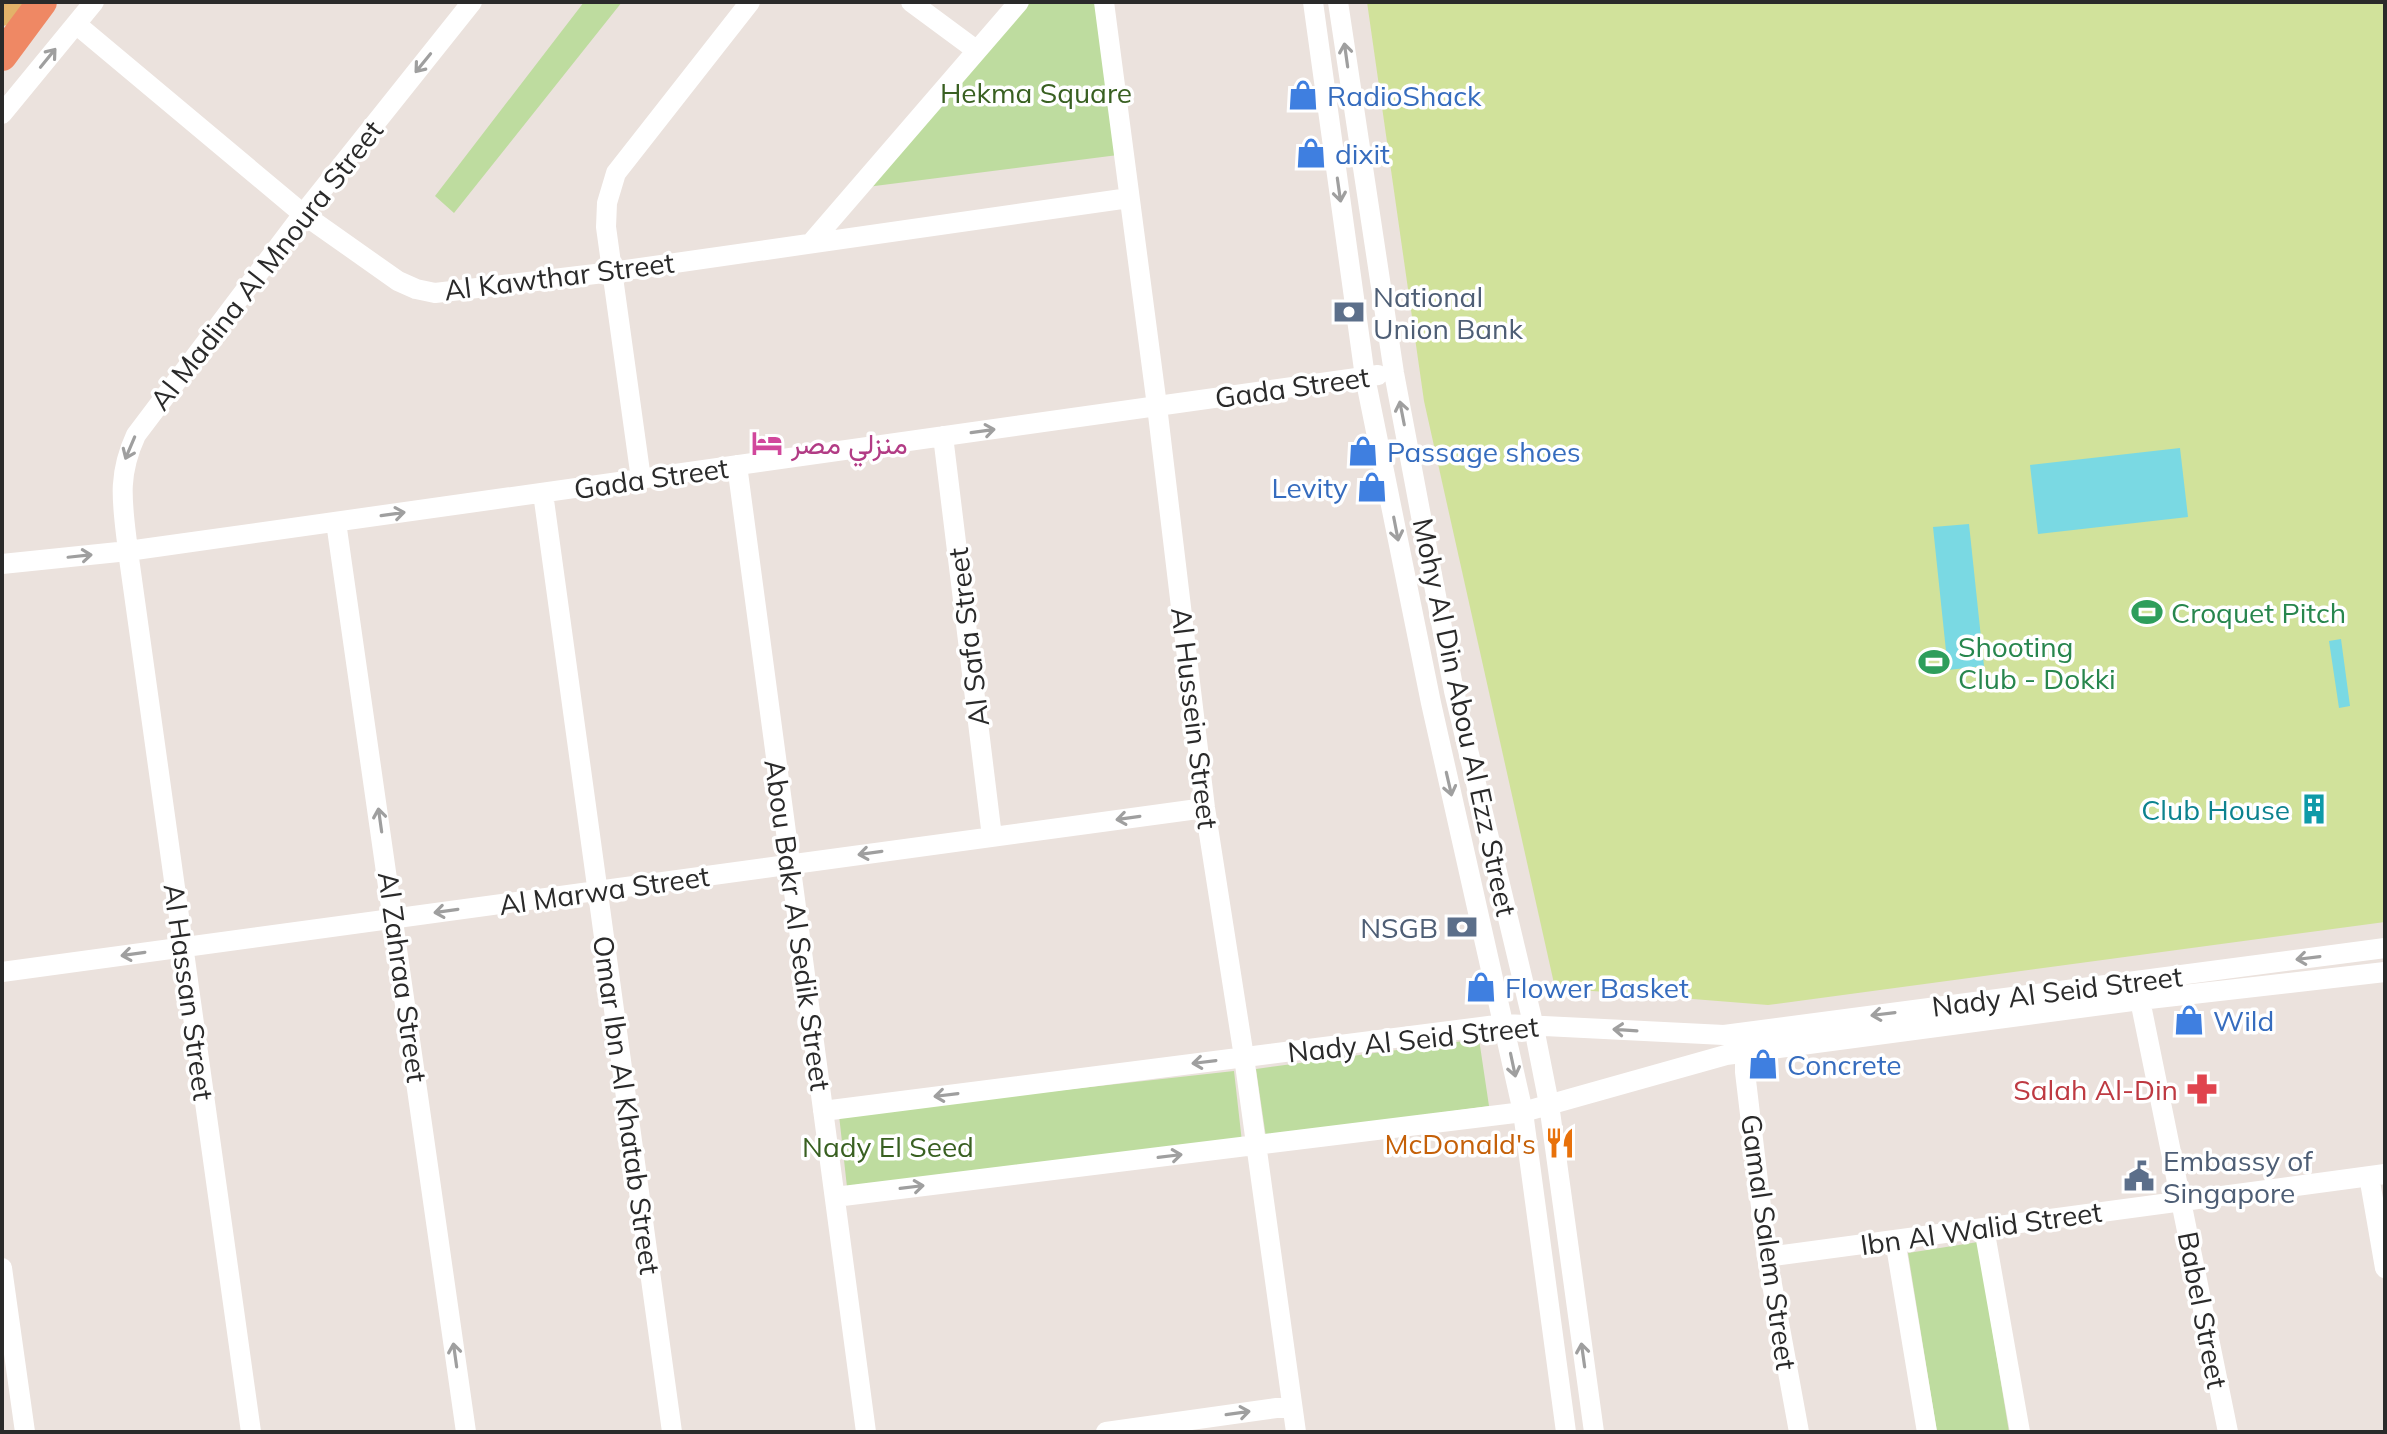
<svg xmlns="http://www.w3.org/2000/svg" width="2387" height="1434" font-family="Mulish,Vazirmatn,sans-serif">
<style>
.green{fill:#bedc9f}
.pitch{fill:#d1e29b}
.water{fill:#7ad9e3}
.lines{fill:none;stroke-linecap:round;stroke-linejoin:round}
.minor{stroke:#fff;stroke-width:20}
.major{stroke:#e3b269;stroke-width:26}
.highway{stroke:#ef8864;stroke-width:30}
.oneway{stroke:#9f9f9f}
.labels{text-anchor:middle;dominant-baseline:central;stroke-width:7;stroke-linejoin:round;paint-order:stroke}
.park-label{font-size:28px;fill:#396021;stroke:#fff}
.shop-label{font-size:28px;fill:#366cbe;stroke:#fff;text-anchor:start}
.street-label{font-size:28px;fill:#2a2a2a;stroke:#fff}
.service-label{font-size:28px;fill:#4e5e75;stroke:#fff;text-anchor:start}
.hotel-label{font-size:28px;fill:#b23c85;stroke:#fff;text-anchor:start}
.leisure-label{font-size:28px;fill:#27864d;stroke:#fff;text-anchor:start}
.culture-label{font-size:28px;fill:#0d838f;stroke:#fff;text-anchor:end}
.health-label{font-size:28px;fill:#be3a42;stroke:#fff;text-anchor:end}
.food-label{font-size:28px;fill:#c56008;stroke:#fff;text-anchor:end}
</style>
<rect width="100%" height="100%" fill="#ebe2dd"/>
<path class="green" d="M584 2H622L454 213 435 196Z
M1011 2H1096L1118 155 859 188Z
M1479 1039 1489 1106 1266 1137 1256 1069Z
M1234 1071 1242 1142 847 1187 839 1115Z
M1978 1242 2009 1432H1937L1908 1253Z"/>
<path class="pitch" d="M1367 2H2385V922L1768 1005 1555 988 1424 401Z"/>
<path class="water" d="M2180 448 2188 517 2038 534 2030 465Z
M1969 524 1984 666 1948 670 1933 527Z
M2341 639 2350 706 2339 708 2329 641Z"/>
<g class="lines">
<path class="minor" d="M911 2 976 50
M1104 2 1157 406 1205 808 1244 1057 1296 1432
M1313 2 1365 377 1431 703 1523 1112 1566 1432
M1338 2 1394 373 1454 691 1533 1023 1549 1104 1594 1432
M76 24 303 214 398 281 416 289 435 293 612 272 1129 198
M2 114 94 2
M811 243 1019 2
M943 436 992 837
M737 465 866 1432
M641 479 606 227 607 203 616 173 750 2
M543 493 672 1432
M336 522 466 1432
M2 564 128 551 1378 375
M2 972 1205 808
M2140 1000 2228 1432
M1750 1052 1745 1062V1072L1767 1257 1799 1432
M823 1111 1504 1024 1724 1035 2385 948
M2369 1176 2385 1268
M835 1197 1523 1112 1726 1055 2140 1000 2385 972
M1984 1228 2020 1432
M1895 1240 1927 1432
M1767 1257 2385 1174
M2 1268 25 1432
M251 1432 128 551C123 506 116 478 136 435L303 214 472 2
M1106 1432 1291 1406"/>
<path class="major" d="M2 13 10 2"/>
<path class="highway" d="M2 56 42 2"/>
</g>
<defs><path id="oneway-shaft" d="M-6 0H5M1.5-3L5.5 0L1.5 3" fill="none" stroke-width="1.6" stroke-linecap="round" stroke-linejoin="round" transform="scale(2)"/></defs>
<g class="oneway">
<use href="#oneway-shaft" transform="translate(1346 55) rotate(-98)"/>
<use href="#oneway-shaft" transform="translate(48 58) rotate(-51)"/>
<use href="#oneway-shaft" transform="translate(423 63) rotate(129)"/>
<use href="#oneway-shaft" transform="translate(1339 190) rotate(82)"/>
<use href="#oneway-shaft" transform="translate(1402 413) rotate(-101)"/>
<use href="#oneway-shaft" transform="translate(983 431) rotate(-8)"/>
<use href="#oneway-shaft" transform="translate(130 448) rotate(113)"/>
<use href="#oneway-shaft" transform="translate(393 514) rotate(-8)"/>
<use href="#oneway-shaft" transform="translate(1396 529) rotate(79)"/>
<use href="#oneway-shaft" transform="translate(80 556) rotate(-6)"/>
<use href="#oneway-shaft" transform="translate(1449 784) rotate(77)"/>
<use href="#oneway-shaft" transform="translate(1128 818) rotate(172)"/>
<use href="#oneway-shaft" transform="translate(380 820) rotate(-98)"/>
<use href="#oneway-shaft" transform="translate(870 853) rotate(172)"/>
<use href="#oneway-shaft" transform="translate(446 911) rotate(172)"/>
<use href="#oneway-shaft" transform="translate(133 954) rotate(172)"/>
<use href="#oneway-shaft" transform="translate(2308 958) rotate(173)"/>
<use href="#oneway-shaft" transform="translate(1883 1014) rotate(173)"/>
<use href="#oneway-shaft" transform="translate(1625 1030) rotate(-176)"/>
<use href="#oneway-shaft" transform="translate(1204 1062) rotate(173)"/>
<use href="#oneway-shaft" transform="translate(1513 1065) rotate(78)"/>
<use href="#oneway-shaft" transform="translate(946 1095) rotate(173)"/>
<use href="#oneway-shaft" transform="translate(1170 1156) rotate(-7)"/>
<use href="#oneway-shaft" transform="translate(912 1187) rotate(-7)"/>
<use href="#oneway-shaft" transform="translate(455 1355) rotate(-98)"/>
<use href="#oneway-shaft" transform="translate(1583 1355) rotate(-98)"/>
<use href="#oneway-shaft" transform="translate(1238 1413) rotate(-8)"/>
</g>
<defs>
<g id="shop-bare" transform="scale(2.4)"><path d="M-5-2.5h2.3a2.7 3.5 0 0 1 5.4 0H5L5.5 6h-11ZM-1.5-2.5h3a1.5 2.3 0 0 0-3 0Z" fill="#3f7fe0" stroke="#fff" stroke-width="2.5" paint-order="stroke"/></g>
<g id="bank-bare" transform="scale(2.4)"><path d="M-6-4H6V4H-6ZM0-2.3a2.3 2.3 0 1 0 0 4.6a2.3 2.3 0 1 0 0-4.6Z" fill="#5c6f8a" stroke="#fff" stroke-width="2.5" paint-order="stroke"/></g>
<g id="hotel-bare" transform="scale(2.4)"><path d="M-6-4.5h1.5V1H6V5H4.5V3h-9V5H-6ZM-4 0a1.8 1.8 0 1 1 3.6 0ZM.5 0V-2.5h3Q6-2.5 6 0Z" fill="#d1479c" stroke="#fff" stroke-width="2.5" paint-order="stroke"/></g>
<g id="stadium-bare" transform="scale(2.4)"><path d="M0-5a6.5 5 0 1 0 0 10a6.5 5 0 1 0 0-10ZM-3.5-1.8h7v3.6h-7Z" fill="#2e9e5b" stroke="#fff" stroke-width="2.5" paint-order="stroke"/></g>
<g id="building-bare" transform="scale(2.4)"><path d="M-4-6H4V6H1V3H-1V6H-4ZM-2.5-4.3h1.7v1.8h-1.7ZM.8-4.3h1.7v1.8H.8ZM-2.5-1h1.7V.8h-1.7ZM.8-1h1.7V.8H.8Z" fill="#0f9aa8" stroke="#fff" stroke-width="2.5" paint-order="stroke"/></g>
<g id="pharmacy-bare" transform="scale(2.4)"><path d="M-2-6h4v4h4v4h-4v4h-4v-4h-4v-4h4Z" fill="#e0444e" stroke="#fff" stroke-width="2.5" paint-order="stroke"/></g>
<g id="restaurant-bare" transform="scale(2.4)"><path d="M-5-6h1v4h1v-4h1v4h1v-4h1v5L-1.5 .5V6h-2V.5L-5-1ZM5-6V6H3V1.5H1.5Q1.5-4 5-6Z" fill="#e8710a" stroke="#fff" stroke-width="2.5" paint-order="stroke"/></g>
<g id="civic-bare" transform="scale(2.4)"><path d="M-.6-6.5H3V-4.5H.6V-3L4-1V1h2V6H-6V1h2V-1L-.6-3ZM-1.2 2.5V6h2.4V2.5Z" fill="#5c6f8a" stroke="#fff" stroke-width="2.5" paint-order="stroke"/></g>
</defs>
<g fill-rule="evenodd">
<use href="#shop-bare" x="1303" y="95"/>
<use href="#shop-bare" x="1311" y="153"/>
<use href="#bank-bare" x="1349" y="312"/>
<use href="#hotel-bare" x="767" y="443"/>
<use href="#shop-bare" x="1363" y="451"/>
<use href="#shop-bare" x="1372" y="487"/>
<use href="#stadium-bare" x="2147" y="612"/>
<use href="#stadium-bare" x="1934" y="662"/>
<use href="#building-bare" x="2314" y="809"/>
<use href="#bank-bare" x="1462" y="927"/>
<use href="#shop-bare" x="1481" y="987"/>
<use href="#shop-bare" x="2189" y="1020"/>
<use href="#shop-bare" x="1763" y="1064"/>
<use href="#pharmacy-bare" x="2202" y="1089"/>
<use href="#restaurant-bare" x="1560" y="1143"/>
<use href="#civic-bare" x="2139" y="1176"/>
</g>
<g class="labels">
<g class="park-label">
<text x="1036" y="92">Hekma Square</text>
<text x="888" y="1146">Nady El Seed</text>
</g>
<g class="shop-label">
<text x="1327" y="95">RadioShack</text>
<text x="1335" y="153">dixit</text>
<text x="1387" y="451">Passage shoes</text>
<text x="1348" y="487" text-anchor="end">Levity</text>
<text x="1505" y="987">Flower Basket</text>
<text x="2213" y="1020">Wild</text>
<text x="1787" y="1064">Concrete</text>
</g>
<g class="street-label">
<text transform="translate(266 265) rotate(-52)">Al Madina Al Mnoura Street</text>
<text transform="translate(559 276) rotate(-7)">Al Kawthar Street</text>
<text transform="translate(1292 387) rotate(-8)">Gada Street</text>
<text transform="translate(651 478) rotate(-8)">Gada Street</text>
<text transform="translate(968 637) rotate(-97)">Al Safa Street</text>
<text transform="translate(1465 717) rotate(78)">Mohy Al Din Abou Al Ezz Street</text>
<text transform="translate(1195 718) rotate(83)">Al Hussein Street</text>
<text transform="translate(604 890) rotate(-8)">Al Marwa Street</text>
<text transform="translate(798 925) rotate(82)">Abou Bakr Al Sedik Street</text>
<text transform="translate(403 977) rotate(82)">Al Zahraa Street</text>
<text transform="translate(2057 991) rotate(-7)">Nady Al Seid Street</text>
<text transform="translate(189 992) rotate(82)">Al Hassan Street</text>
<text transform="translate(1413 1039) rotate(-6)">Nady Al Seid Street</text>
<text transform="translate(627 1105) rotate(82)">Omar Ibn Al Khatab Street</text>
<text transform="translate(1981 1228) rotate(-8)">Ibn Al Walid Street</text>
<text transform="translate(1769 1242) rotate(82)">Gamal Salem Street</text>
<text transform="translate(2203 1310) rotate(79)">Babel Street</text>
</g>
<g class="service-label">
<text x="1373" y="296">National<tspan x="1373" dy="32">Union Bank</tspan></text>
<text x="1438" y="927" text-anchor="end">NSGB</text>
<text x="2163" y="1160">Embassy of<tspan x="2163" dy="32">Singapore</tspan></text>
</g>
<g class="hotel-label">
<text x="791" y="443">منزلي مصر</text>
</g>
<g class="leisure-label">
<text x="2171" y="612">Croquet Pitch</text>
<text x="1958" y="646">Shooting<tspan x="1958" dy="32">Club - Dokki</tspan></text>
</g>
<g class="culture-label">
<text x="2290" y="809">Club House</text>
</g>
<g class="health-label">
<text x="2178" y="1089">Salah Al-Din</text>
</g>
<g class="food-label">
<text x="1536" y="1143">McDonald's</text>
</g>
</g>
<rect width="2387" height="1434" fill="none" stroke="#2a2a2a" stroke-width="8"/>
</svg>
